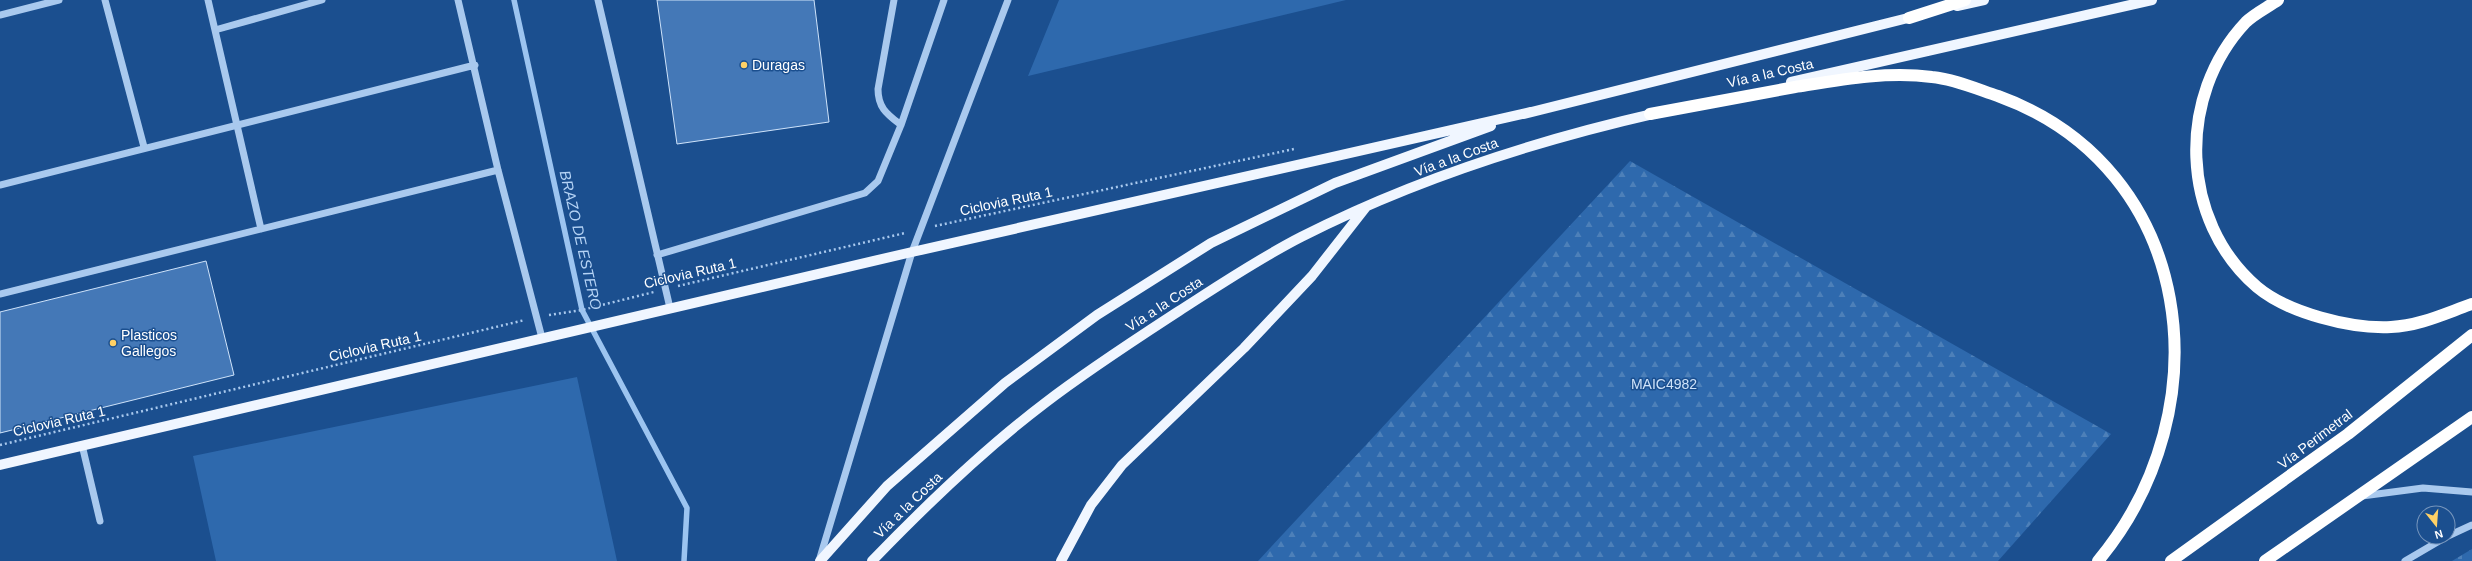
<svg xmlns="http://www.w3.org/2000/svg" width="2472" height="561" font-family="Arial,sans-serif">
<style>
.forest{fill:url(#forest-firs)}
.cemetery{fill:url(#cemetery-stones)}
.park{fill:#2e69ad}
.lines{fill:none;stroke-linecap:round;stroke-linejoin:round}
.stream{stroke:#9cc4f0;stroke-width:5.5}
.building{fill:#4478b7;stroke:#cfe3fa}
.path{stroke:#a9c9ee;stroke-width:2.5;stroke-dasharray:2 3;stroke-linecap:butt}
.minor{stroke:#a9c9ee;stroke-width:7}
.major{stroke:#f0f6ff;stroke-width:10}
.highway{stroke:#fff;stroke-width:12}
.poi-dot{fill:#ffd166;stroke:#1b4f8f;stroke-width:1.5}
.labels{text-anchor:middle;dominant-baseline:central;stroke-width:3;stroke-linejoin:round;paint-order:stroke}
.poi-label{font-size:14px;fill:#fff;stroke:#1b4f8f;text-anchor:start}
.street-label{font-size:14px;fill:#fff;stroke:#1b4f8f}
.park-label{font-size:14px;fill:#cfe3fa;stroke:#1b4f8f}
.water-label{font-size:15px;font-style:italic;fill:#b5d3f5;stroke:#1b4f8f}
</style>
<defs>
<pattern id="forest-firs" width="22" height="20" patternUnits="userSpaceOnUse"><rect width="22" height="20" fill="#2e69ad"/><path d="M5 1l3.5 6h-7zM16 11l3.5 6h-7z" fill="#4d80b9"/></pattern>
<pattern id="cemetery-stones" width="16" height="16" patternUnits="userSpaceOnUse"><rect width="16" height="16" fill="#2e69ad"/><path d="M2 7V4a2 2 0 0 1 4 0v3zM10 15v-3a2 2 0 0 1 4 0v3z" fill="#4d80b9"/></pattern>
</defs>
<rect width="100%" height="100%" fill="#1b4f8f"/>
<path class="forest" d="M1630 161 2111 434 1998 561H1258Z"/>
<path class="cemetery" d="M2472 549V561H2452Z"/>
<path class="park" d="M1059 0H1346L1028 76Z
M577 377 617 561H216L193 456Z"/>
<g class="lines">
<path class="stream" d="M514 0 582 310 687 508 684 561"/>
</g>
<path class="building" d="M657 0H814L829 122 677 144Z
M206 261 234 375 0 433V312Z"/>
<g class="lines">
<path class="path" d="M935 226 1294 149
M678 286 905 233
M549 315 582 310 654 292
M0 445 525 320"/>
<path class="minor" d="M105 0 144 147
M208 0 261 229
M458 0 498 170 542 338
M598 0 670 308
M894 0 878 89C878 108 887 114 901 125
M0 15 59 0
M215 30 322 0
M0 185 475 65
M657 255 865 193 878 181 901 125 944 0
M0 294 498 170
M82 445 100 521
M2362 496 2423 488 2472 492
M2448 536 2472 525
M819 561 912 252 1008 0
M2405 561 2446 537"/>
<path class="major" d="M1957 6 1984 0
M1791 82 2152 0
M1524 114 1916 16
M0 465 912 252 1531 112
M820 561 887 486 1005 383 1097 315 1211 243 1335 183 1491 126
M872 561C926 505 983 450 1045 403 1088 370 1133 341 1179 311 1218 286 1258 259 1301 237 1413 180 1534 141 1657 113
M1061 561 1091 505 1122 465 1244 348 1312 276 1366 207"/>
<path class="highway" d="M2278 0C2268 7 2254 14 2246 22 2176 96 2180 221 2257 287 2288 313 2351 329 2391 327 2419 326 2446 313 2472 304
M1909 18 1965 0
M1650 114C1699 105 1747 96 1795 87 1839 80 1886 71 1932 77 1954 79 1977 89 1998 96 2197 168 2224 410 2098 561
M2171 561 2348 434 2472 335
M2265 561 2472 417"/>
</g>
<g class="poi-dot">
<circle cx="744" cy="65" r="4"/>
<circle cx="113" cy="343" r="4"/>
</g>
<g class="labels">
<g class="poi-label">
<text x="752" y="65">Duragas</text>
<text x="121" y="335">Plasticos<tspan x="121" dy="16">Gallegos</tspan></text>
</g>
<g class="street-label">
<text transform="translate(1770 73) rotate(-13)">Vía a la Costa</text>
<text transform="translate(1456 157) rotate(-20)">Vía a la Costa</text>
<text transform="translate(1006 201) rotate(-12)">Ciclovia Ruta 1</text>
<text transform="translate(690 273) rotate(-13)">Ciclovia Ruta 1</text>
<text transform="translate(1164 304) rotate(-33)">Vía a la Costa</text>
<text transform="translate(375 346) rotate(-13)">Ciclovia Ruta 1</text>
<text transform="translate(59 421) rotate(-13)">Ciclovia Ruta 1</text>
<text transform="translate(2315 439) rotate(-37)">Vía Perimetral</text>
<text transform="translate(908 505) rotate(-44)">Vía a la Costa</text>
</g>
<g class="park-label">
<text x="1664" y="384">MAIC4982</text>
</g>
<g class="water-label">
<text transform="translate(581 240) rotate(77)">BRAZO DE ESTERO</text>
</g>
</g>
<g transform="translate(2436 525) rotate(163)"><circle r="19" fill="#1b4f8f" stroke="#7695bc"/>
<path d="M0-3L7 15L0 10L-7 15Z" fill="#ffd166"/>
<text y="-6" font-size="11" font-weight="bold" text-anchor="middle" fill="#ffffff">N</text>
</g>
</svg>
